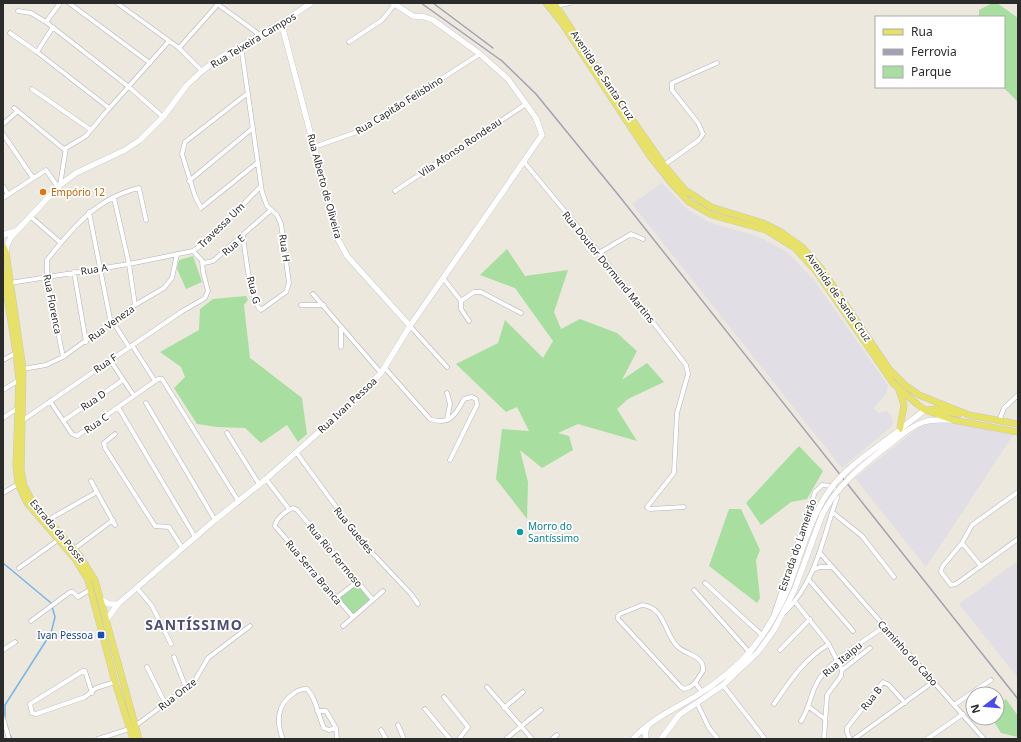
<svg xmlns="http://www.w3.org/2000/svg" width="1021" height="742" font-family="'Noto Sans',sans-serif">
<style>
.industrial{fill:#e1dee5}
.green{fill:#a8de9f}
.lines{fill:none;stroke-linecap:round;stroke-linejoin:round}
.stream{stroke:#79b5e6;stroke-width:1.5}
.street-casing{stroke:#b1b2bd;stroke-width:5}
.secondary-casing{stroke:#b1b2bd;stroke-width:6}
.primary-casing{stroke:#c8c8c8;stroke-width:7}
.street{stroke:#fff;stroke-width:4}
.secondary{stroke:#fff;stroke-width:5.5}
.primary{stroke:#e7e168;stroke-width:6}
.rail{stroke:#a2a1b4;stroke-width:1.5}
.secondary-bridge-casing{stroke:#b1b2bd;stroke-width:6;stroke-linecap:butt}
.secondary-bridge{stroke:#fff;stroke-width:5.5}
.food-dot{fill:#e8710a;stroke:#fff;stroke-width:1.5}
.culture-dot{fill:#0f9aa8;stroke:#fff;stroke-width:1.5}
.transit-dot{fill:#1a4fb4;stroke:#fff;stroke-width:1.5}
.labels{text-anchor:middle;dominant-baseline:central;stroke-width:3.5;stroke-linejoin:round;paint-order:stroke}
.street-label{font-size:10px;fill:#2b2b2b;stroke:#fff}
.food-label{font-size:10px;fill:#c56008;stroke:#fff;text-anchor:start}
.culture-label{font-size:10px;fill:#0d838f;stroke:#fff;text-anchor:start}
.transit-label{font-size:10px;fill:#164399;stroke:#fff;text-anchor:end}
.district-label{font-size:14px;font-weight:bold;letter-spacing:1px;fill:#4e4e79;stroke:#fff}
</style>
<rect width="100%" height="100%" fill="#ece8de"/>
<path class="industrial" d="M662 183 687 209 708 222 757 236 787 252 813 279 888 385 886 394 874 408 878 413 887 411 890 414 893 421V425L842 468 632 204Z
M927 421H941L1013 435 926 567 855 478Z
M1018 561V678L959 604Z"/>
<path class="green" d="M992 3H997L1018 18V102L1003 87 1004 17H979V10Z
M507 249 525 276 568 270 554 312 561 329 580 319 617 333 637 351 622 380 647 363 664 382 628 399 617 409 637 441 578 424 558 433 569 436 573 450 542 468 520 450 528 482 527 519 496 479 502 429 529 431 517 407 506 412 456 364 498 343 505 320 543 358 553 341 515 288 480 275Z
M193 256 202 282 186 289 177 269 179 260Z
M246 296 248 300 244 305 250 358 302 398 307 434 298 442 287 425 261 443 245 428 217 427 197 424 174 388 185 377 181 367 160 352 199 330 200 309 213 299Z
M799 446 823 471 807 499 791 502 761 525 746 503Z
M729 509H741L760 550 756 560 760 598 757 603 709 566Z
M357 582 373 600 353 617 336 598Z
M1006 699 1018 716V737L1001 733 992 718H997V707Z"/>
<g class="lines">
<path class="stream" d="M3 563 51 603 55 617 51 633 5 705V718
M10 735 12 739"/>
<g class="street-casing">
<path id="street" d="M69 3 150 63
M117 3 179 48 202 71
M216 3 260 35
M556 6 570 3
M18 11 31 13 46 22 129 87 163 117
M46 22 60 3
M53 27 37 52 109 108
M10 33 37 52
M349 42 382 20 395 4
M241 46 262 192 267 206 277 215 281 224 289 283 286 292 261 310C250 303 245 250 243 236
M179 48 219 3
M32 89 91 130
M248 93 185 142 182 154 195 196 201 208 257 163
M14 108 65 150
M3 124 18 111
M3 134 33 178
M314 147 360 131 480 54
M524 162 597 250 686 365 688 374 677 413 674 473 647 507 650 509 684 507
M664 165 699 140 703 134 698 123 672 90V83L717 63
M189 181 253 128
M60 185 66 148 86 136 106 112 169 41
M3 186 8 194
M395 191 526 104
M3 198 46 170 58 187
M114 198 129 264 135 305
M89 212 111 324
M31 217 61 243
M193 251 204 263 213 261 271 210
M599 253 631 234 643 239
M74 272 86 342
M443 278 461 301V309L469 321
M10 283 129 264 193 251 210 239 261 186
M313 294 381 373
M461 301 474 292H481L521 313
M301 305H324
M113 322 129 347
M410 326 447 367
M132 345 155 381
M341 347V328
M63 357 47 277V260C73 227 97 198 139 188L146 220
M3 360 16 353
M110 360 134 396
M385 368 430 419C450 426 456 414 464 399L472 397 476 399 477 405 450 460
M23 369 46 365 63 357 135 305 164 288 172 278 177 254
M3 390 19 380
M447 393 450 404 447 420
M50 401 72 434 77 436 158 379H162L239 502
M146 403 215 520
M118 407 195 537
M3 418 18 408
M23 420 181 312 205 298 208 291 203 272 202 261
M63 421 123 380
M999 421 1004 408 1018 395
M227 433 259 484
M115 434 104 443 105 448 155 526 169 527 183 549
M296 452 361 541 411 594 418 604
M266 479 289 509
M91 481 115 525
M1018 492 972 525 962 543 942 567 941 572 951 585 956 584 1018 539
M3 493 18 484
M832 512 862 536 894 577
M48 520 97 492
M962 543 981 566
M74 549 113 520
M820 553 984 739
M19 568 58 540
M813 570 820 567H832
M809 580 853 631
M705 583 763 636
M137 588 152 606 171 644
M694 590 750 653
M336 598 357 582
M795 602 828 643 842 670 841 676 827 695 824 739
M642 605C665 607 664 633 677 646 685 655 705 655 703 671L695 683 690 687 684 689 681 687 618 619V616L620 614Z
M774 614 815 492 822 485 832 486 836 490 837 498C822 539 817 580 785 612
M353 617 275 526C276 518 286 511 293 508L297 510 373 600
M31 621 70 592H73L78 597 91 589
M343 626 383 591
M3 650 15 642
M780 650 810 619
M174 657 186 688
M147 667 165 703
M842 670 870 648
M695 683 702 692
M723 685 765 739
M487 687 532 739
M92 693 85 671H83L30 704 32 713 36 714 85 697 96 688 115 682
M444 697 468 727 459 739
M697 703 709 728 718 739
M774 704C790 681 804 659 829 644
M954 705 991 680
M809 707 825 719
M504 708 523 692
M425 709 450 739
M3 718 9 739
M801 721C810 708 810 694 818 681 829 662 865 640 884 627
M398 725 404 739
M135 726 194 682 208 658 250 626
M336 728 337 739
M381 730 386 739
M507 738 541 710
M98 739 129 729
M283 739C276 723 277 704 293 694 297 690 302 689 307 689 317 699 318 716 324 728L329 730 336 728 326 711H317
M552 739 557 735
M850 739 847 732V728L883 682 889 685 905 703
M854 739 933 682
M927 739 963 714"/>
</g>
<g class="secondary-casing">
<path id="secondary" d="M280 23 284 33 334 223 338 239 347 256 410 326
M3 235 16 231
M6 253 7 245 11 237 60 185 76 173 125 150 140 140 163 117 187 85 202 71 218 59 289 18 311 3
M899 430 925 410
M900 436C920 421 926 419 951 420
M102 600 109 604H118
M107 619 118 604 215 520 266 479 355 400 381 373 410 326 542 135 536 118 508 79 480 54 433 20 425 17 413 16 393 3
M633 739C650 720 674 709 696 696 743 667 765 639 788 589
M646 739 645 733 648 725
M661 739 679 715 723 685 758 652 774 630 794 591"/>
</g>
<g class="primary-casing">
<path id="primary" d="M546 3 562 23 650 156 672 184 689 202 712 215 766 230 795 248 816 271 893 383 917 404 925 410 953 420 1018 432
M554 3 617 98 664 165 685 190 711 207 763 223 781 232 802 247 821 268 889 369 906 386 919 395 969 415 1018 424
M3 246 6 253 23 369 21 470 24 486 32 501 80 556 95 580 139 739
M3 271 16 353 19 380 16 465 18 484 27 503 75 559 88 580 115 682 133 739
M899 390 904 405 900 429
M927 410 936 409 959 414"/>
</g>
<use href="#street" class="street"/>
<use href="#secondary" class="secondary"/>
<use href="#primary" class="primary"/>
<path class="rail" d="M421 3 502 61 536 94 620 197 1018 699
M433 3 493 48"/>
<g class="secondary-bridge-casing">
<path id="secondary-bridge" d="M788 589C801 555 811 512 835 483 852 463 876 448 897 432
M794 591 822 515C839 481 871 459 900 436"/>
</g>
<use href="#secondary-bridge" class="secondary-bridge"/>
</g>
<circle class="food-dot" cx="43" cy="192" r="4"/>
<circle class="culture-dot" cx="520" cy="532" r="4"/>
<rect class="transit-dot" x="97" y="631" width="8" height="8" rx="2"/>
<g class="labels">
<g class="street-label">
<text transform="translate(253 40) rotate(-31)">Rua Teixeira Campos</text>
<text transform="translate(603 75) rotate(56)">Avenida de Santa Cruz</text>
<text transform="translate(399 105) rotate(-32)">Rua Capitão Felisbino</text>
<text transform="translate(460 147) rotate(-34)">Vila Afonso Rondeau</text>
<text transform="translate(325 186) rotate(75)">Rua Alberto de Oliveira</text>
<text transform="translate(221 225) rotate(-44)">Travessa Um</text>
<text transform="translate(233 245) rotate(-41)">Rua E</text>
<text transform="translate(285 248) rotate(82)">Rua H</text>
<text transform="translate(609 267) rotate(51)">Rua Doutor Dormund Martins</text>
<text transform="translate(94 269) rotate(-9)">Rua A</text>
<text transform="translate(254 290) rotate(75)">Rua G</text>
<text transform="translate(839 297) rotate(55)">Avenida de Santa Cruz</text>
<text transform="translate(53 304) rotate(79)">Rua Florenca</text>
<text transform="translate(111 323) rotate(-36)">Rua Veneza</text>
<text transform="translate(105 363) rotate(-34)">Rua F</text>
<text transform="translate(93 400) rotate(-34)">Rua D</text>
<text transform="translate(347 405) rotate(-43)">Rua Ivan Pessoa</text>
<text transform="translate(96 423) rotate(-35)">Rua C</text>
<text transform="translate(354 530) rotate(51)">Rua Guedes</text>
<text transform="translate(58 531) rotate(50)">Estrada da Posse</text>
<text transform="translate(797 545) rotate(-71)">Estrada do Lameirão</text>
<text transform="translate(335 555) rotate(50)">Rua Rio Formoso</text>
<text transform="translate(314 572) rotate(50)">Rua Serra Branca</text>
<text transform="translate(908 653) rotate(48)">Caminho do Cabo</text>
<text transform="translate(842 659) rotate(-40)">Rua Itaipu</text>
<text transform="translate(177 694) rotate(-38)">Rua Onze</text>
<text transform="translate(871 698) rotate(-52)">Rua B</text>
</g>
<g class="food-label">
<text x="51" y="192">Empório 12</text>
</g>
<g class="culture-label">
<text x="528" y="526">Morro do<tspan x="528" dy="12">Santíssimo</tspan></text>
</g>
<g class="transit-label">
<text x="93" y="635">Ivan Pessoa</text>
</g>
<g class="district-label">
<text x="194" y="624">SANTÍSSIMO</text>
</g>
</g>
<rect width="1021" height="742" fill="none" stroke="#2b2b2b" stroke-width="8"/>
<rect x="875" y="16" width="130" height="72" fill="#ffffff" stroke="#aaaaaa"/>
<rect x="883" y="29" width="20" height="6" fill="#e7e168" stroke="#aaaaaa"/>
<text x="911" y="36" font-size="12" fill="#2b2b2b">Rua</text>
<rect x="883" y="49" width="20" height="6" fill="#a2a1b4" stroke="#aaaaaa"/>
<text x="911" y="56" font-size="12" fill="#2b2b2b">Ferrovia</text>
<rect x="883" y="66" width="20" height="12" fill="#a8de9f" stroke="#aaaaaa"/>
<text x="911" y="76" font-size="12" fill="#2b2b2b">Parque</text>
<g transform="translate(985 706) rotate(254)"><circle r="19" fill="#ffffff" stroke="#aaaaaa"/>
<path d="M0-3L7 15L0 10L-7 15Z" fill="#4a4aed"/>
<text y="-6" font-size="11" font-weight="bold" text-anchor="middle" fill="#2b2b2b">N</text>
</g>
</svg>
